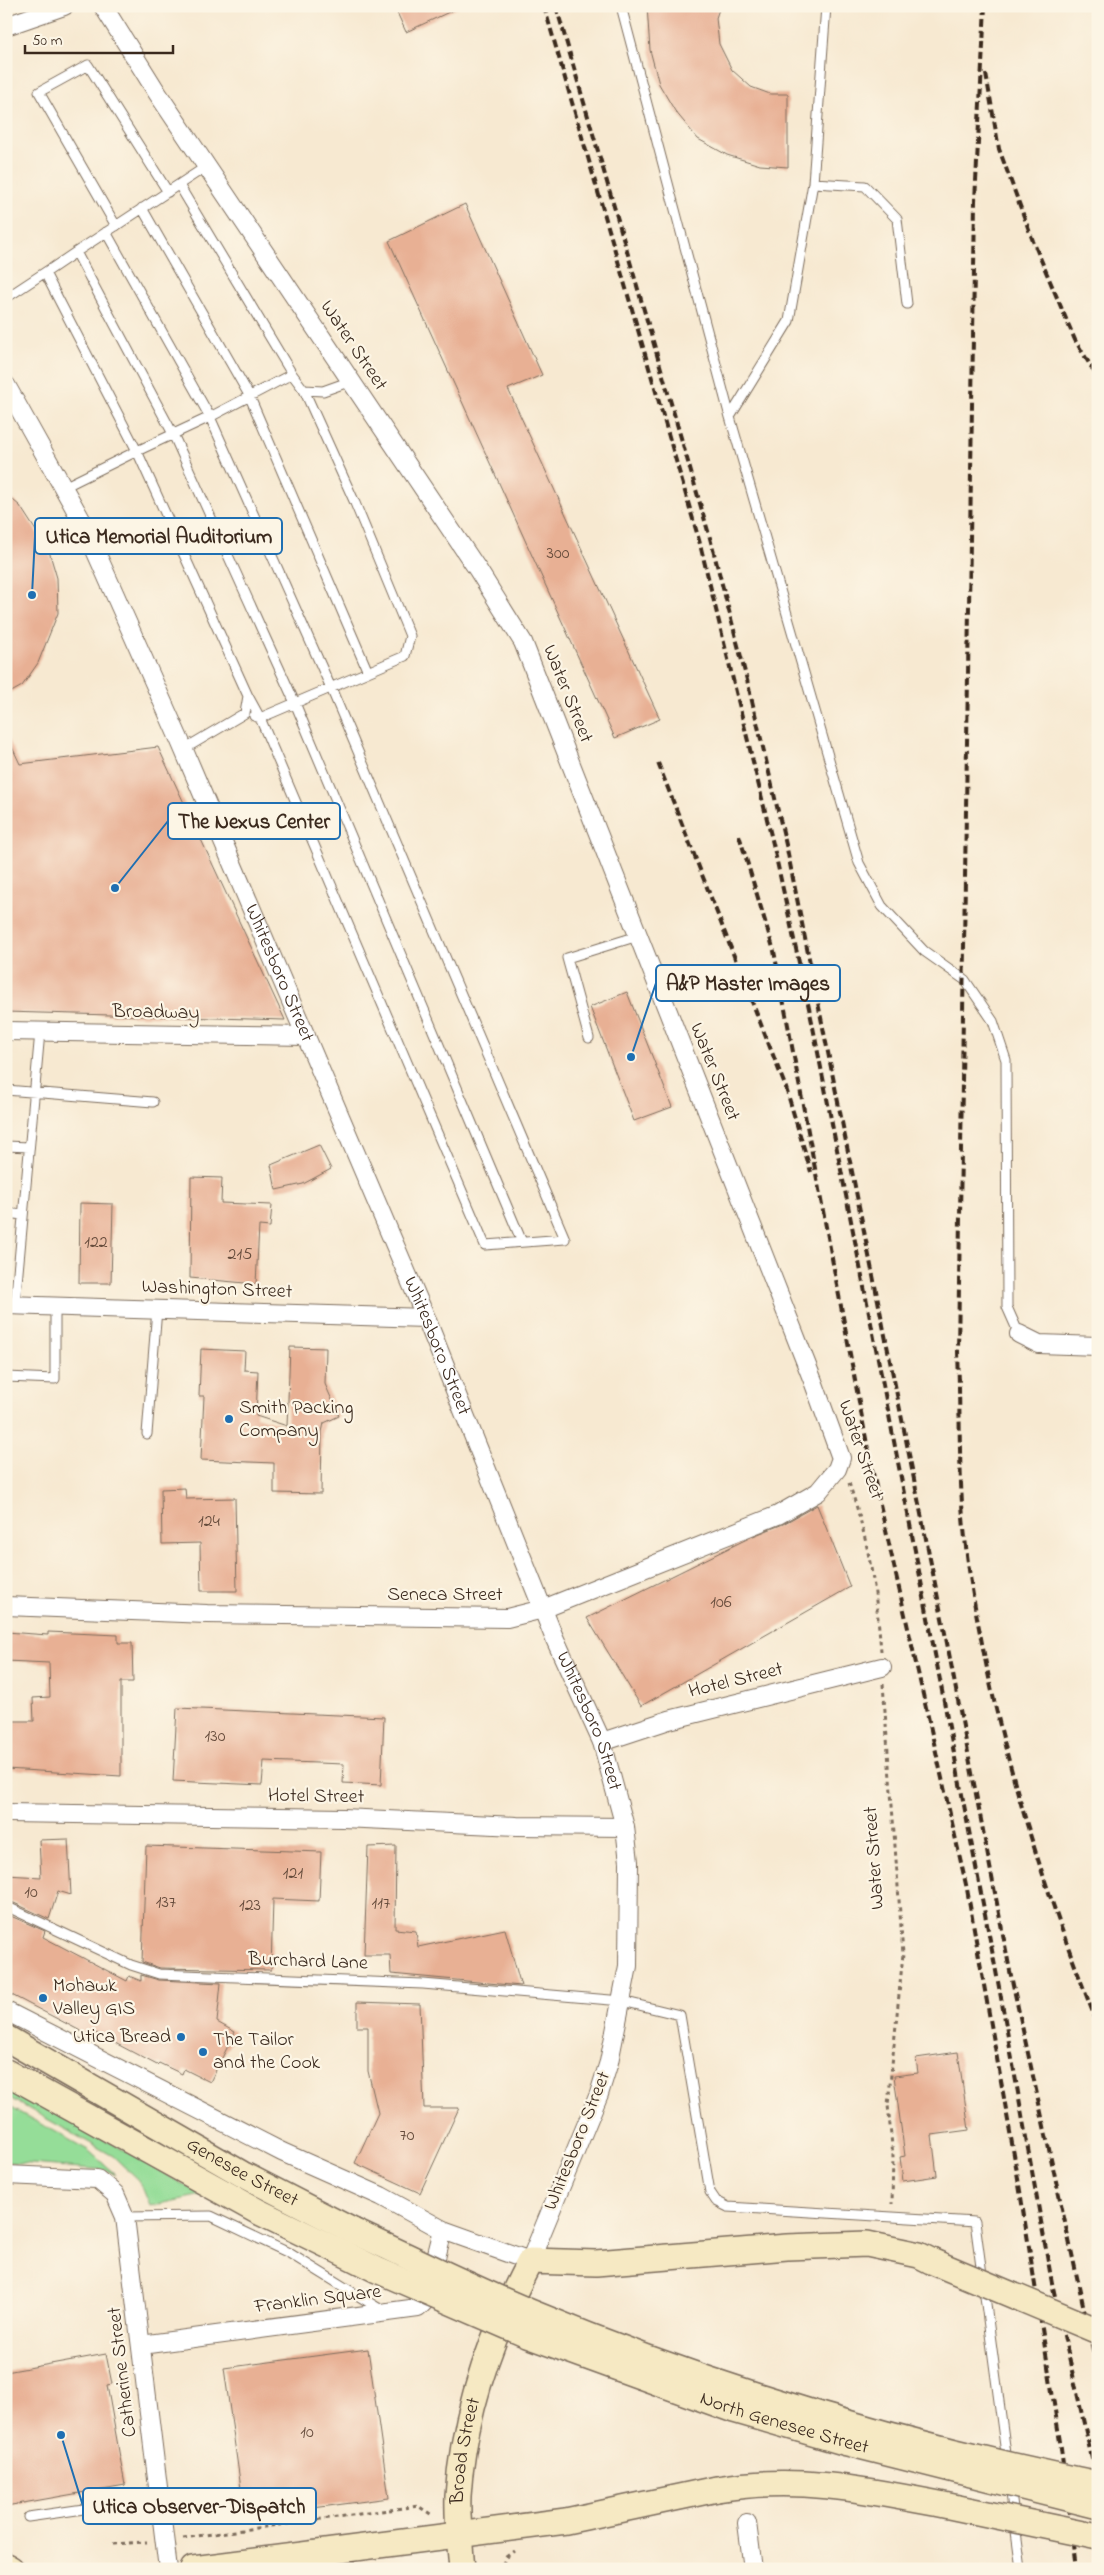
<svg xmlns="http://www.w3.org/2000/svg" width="1104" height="2575" font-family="'Indie Flower',sans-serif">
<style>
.green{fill:#95dd98;stroke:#68845b}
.building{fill:#e8b094}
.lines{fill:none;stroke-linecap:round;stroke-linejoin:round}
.lane-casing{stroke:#7d6d5d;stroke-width:11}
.street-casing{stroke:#7d6d5d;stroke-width:20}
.secondary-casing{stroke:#7d6d5d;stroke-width:28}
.path{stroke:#7d6d5d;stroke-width:3;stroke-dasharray:4 4;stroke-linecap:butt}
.lane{stroke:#fff;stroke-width:9}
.street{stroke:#fff;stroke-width:18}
.secondary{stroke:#f6e9c3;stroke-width:25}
.rail{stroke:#3b2a1e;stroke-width:4;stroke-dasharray:8 4;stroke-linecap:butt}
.secondary-bridge-casing{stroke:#7d6d5d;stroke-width:28;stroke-linecap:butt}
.secondary-bridge{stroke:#f6e9c3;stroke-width:25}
.poi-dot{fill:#1f6fb2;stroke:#fcf5e5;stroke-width:2}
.labels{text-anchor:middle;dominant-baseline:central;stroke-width:4.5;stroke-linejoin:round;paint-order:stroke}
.number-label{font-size:18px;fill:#664c3c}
.street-label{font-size:20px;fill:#3b2a1e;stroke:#fcf5e5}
.poi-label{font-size:20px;fill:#3b2a1e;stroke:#fcf5e5;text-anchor:start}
.leader{fill:none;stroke:#1f6fb2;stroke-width:2}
.callout-dot{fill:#1f6fb2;stroke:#fcf5e5;stroke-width:2}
.callout{fill:#fcf5e5;stroke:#1f6fb2;stroke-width:2}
.callout-label{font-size:21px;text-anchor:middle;font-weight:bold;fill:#3b2a1e}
</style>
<rect width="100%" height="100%" fill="#fcf5e5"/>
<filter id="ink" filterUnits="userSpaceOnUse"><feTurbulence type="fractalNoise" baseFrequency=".02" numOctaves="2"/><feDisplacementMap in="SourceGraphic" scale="10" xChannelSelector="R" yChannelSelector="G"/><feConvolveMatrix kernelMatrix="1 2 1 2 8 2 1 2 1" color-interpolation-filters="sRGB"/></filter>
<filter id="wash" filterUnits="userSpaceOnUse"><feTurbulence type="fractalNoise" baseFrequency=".0096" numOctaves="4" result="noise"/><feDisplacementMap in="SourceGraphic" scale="20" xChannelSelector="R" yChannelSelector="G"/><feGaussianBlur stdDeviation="1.12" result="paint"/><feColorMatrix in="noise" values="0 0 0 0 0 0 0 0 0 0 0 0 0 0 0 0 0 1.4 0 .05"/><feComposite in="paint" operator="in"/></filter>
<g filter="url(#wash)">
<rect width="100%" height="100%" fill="#f7e9d1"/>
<path class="green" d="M6 2087 115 2145 202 2195 150 2206 140 2182 113 2156 6 2096Z
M6 2105 88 2150 116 2175 106 2170 6 2162Z"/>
<g id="blocks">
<path class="building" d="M394 6H462L406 32Z
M647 6H720L716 18 719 44 732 70 751 87 770 94H788V167L760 165 727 155 698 139 675 111 659 84 650 50Z
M465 204 542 375 508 389 660 719 615 738 389 241Z
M6 494 20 506 49 551 57 578 58 613 38 663 22 686 6 695Z
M6 734 20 764 158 747 285 1020 6 1012Z
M627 992 672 1107 634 1121 590 1007Z
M319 1145 331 1169 303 1184 276 1190 271 1165Z
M191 1177 222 1178 221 1203 272 1205 270 1227 259 1226 256 1284 190 1278Z
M80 1203 113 1204 111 1283H79Z
M290 1347 326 1348 325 1384 339 1416 324 1423 322 1432 321 1494 274 1493V1463L201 1460 204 1396H199L201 1349 245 1351 244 1370 258 1371 256 1416 287 1426Z
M185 1488 186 1499 235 1498 237 1591H201L200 1543 162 1544 161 1489Z
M817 1505 850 1587 641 1706 587 1618 753 1536 783 1524Z
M6 1632 48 1635V1632L118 1635V1643H132L133 1682H121V1776L6 1769V1721H34L33 1698 50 1697 49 1663 6 1661Z
M177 1708 384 1717 381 1785 343 1783 344 1764 264 1761 262 1785 173 1781Z
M68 1839 71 1895 58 1891 49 1919 14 1903 6 1902V1875L41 1877 39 1840Z
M146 1846 321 1852 319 1901 273 1899 271 1970 160 1968 142 1962Z
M396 1846 395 1929 416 1931 418 1947 505 1929 521 1986 391 1974 390 1955H364L368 1847Z
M6 1914 45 1931 43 1937 127 1981 129 1976 141 1981V1975L159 1980 221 1983 217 2022 235 2032 210 2082 184 2069 182 2074 159 2063 157 2065 96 2033 94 2038 6 1992Z
M357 2002 420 2004 424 2108H459L420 2193 355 2163 378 2113 368 2071V2027H357Z
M958 2052 969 2130 932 2135 937 2176 903 2181 900 2157 905 2156 894 2076 918 2073 916 2058Z
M368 2349 389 2498 245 2517 224 2368Z
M106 2354 112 2384 107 2385 125 2485 6 2506V2372Z"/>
</g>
</g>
<g filter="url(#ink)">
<use href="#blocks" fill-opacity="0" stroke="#7d6d5d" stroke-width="1"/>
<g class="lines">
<g class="lane-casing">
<path id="lane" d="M621 6 730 417 859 863 882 906 924 951 965 980 993 1021 1006 1060 1007 1307 1019 1334
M813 183 865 186 897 219 907 304
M179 185 292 374
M142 208 249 395 368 672
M116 226 39 92 88 65 168 192
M106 232 210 417 331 688 565 1239 485 1245 260 718 248 696
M73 254 207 166
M6 298 50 269
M730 417 789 321 813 183 826 6
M64 487 137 451 45 273 76 252 173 434 295 703 522 1242
M254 716 260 718 405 656 410 636 355 503 304 390
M184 749 245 713 248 696 137 451 210 417 292 374 304 390 323 391 351 381
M589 1038 567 958 638 936
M6 1090 153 1102
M6 1146 29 1147
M6 1213 23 1215
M15 1305 40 1032
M6 1377 55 1379V1306
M147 1434 157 1309
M6 1908 12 1909 131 1965 159 1974 423 1984 622 2001 680 2015 710 2192 716 2201 728 2207 975 2222 1007 2461
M125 2217 211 2216 289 2253 383 2311
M1010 2486 1021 2569
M28 2517 160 2498"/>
</g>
<g class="street-casing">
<g id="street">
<path d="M6 26 64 6"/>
<path id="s1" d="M6 385 83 523 180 741 426 1318 554 1637 602 1742 625 1827 629 1862 628 1966 609 2062 599 2094 530 2261 443 2230 381 2196 282 2152 6 2011"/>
<path d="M6 1031 306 1036"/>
<path d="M6 1305 426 1318"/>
<path d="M1019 1334 1039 1344 1098 1346"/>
<path d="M6 1606 207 1614 507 1618 543 1609 778 1515 818 1492 837 1469 841 1458 813 1381 523 642 478 570 158 94 103 6"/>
<path d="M602 1742 669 1720 882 1667"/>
<path d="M6 1813 343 1818 517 1826 625 1827"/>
<path d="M6 2175 97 2179 115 2194 125 2217 168 2569"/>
<path d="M141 2345 418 2308 425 2301 443 2230"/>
<path d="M747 2523 753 2569"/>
</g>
</g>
<g class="secondary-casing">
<g id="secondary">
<path id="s2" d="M6 2038 242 2174 353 2231"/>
<path d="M6 2072 257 2211 341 2252"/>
<path d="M6 2566 11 2569"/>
<path d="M193 2569 566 2521 717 2489"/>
<path id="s3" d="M462 2569C460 2545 457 2520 458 2496 463 2414 492 2333 530 2261L596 2263 787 2247 867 2244 919 2255 931 2261"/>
</g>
</g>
<path class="path" d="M849 1483C869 1542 876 1589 881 1651
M883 1684 903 1954 888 2105 893 2156 892 2204
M183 2538 418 2506 432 2515
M113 2544 147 2542
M497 2569 501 2568 506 2557 514 2551"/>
<use href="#lane" class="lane"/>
<use href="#street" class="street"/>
<use href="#secondary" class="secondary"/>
<path class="rail" d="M544 6 699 540 774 848 812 1022 882 1379 1000 1992 1052 2283 1098 2485
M556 6 710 538 748 684 787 849 947 1643 1010 1971 1098 2373
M985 6 975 201 958 1352C960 1403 959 1453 962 1504 965 1549 972 1594 981 1638 1006 1771 1048 1900 1098 2025
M986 74 999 149 1033 241 1075 340 1098 378
M658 763 786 1088 811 1172
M739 835 774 951 870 1460 967 1889 1016 2166 1061 2448 1076 2569
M1096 2130 1098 2146"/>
<g class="secondary-bridge-casing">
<g id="secondary-bridge">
<path d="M353 2231C412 2258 470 2287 530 2312 712 2388 904 2445 1098 2484"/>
<path id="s4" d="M341 2252 377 2270 527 2335 734 2410 847 2443 1098 2506"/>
<path d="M931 2261 1098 2331"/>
<path d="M717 2489C796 2475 867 2490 944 2505 995 2516 1047 2526 1098 2537"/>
</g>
</g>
<use href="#secondary-bridge" class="secondary-bridge"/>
</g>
</g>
<g class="poi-dot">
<circle cx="229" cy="1419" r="5"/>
<circle cx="43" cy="1998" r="5"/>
<circle cx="181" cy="2037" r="5"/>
<circle cx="203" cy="2052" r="5"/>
</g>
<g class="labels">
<g class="number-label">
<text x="558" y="554">300</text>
<text x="96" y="1243">122</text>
<text x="240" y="1255">215</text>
<text x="209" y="1522">124</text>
<text x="721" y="1603">106</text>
<text x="215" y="1737">130</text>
<text x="293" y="1874">121</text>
<text x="31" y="1893">10</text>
<text x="166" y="1903">137</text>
<text x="381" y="1904">117</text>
<text x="250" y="1906">123</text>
<text x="407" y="2136">70</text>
<text x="307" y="2433">10</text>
</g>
<g class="street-label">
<text transform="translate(353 346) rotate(56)">Water Street</text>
<text transform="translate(567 694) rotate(68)">Water Street</text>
<text stroke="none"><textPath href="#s1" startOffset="649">Whitesboro Street</textPath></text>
<text transform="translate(156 1013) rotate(1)">Broadway</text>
<text transform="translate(714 1072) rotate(68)">Water Street</text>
<text transform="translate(217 1290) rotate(2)">Washington Street</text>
<text stroke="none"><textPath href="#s1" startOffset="1054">Whitesboro Street</textPath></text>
<text transform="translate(860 1450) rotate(71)">Water Street</text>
<text x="445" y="1595">Seneca Street</text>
<text transform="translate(736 1681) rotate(-14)">Hotel Street</text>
<text stroke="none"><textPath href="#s1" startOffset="1459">Whitesboro Street</textPath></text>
<text transform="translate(316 1797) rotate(1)">Hotel Street</text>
<text transform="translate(875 1858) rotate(-94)">Water Street</text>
<text transform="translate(308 1962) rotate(2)">Burchard Lane</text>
<text transform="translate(578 2141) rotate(-68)">Whitesboro Street</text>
<text stroke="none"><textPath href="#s2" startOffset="272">Genesee Street</textPath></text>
<text transform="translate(318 2300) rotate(-7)">Franklin Square</text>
<text transform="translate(123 2372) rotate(-97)">Catherine Street</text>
<text stroke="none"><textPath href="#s4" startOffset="476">North Genesee Street</textPath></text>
<text stroke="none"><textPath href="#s3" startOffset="119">Broad Street</textPath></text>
</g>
<g class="poi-label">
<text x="239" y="1408">Smith Packing<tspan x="239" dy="23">Company</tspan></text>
<text x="53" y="1986">Mohawk<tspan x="53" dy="23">Valley GIS</tspan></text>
<text x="171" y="2037" text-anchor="end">Utica Bread</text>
<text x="213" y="2040">The Tailor<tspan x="213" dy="23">and the Cook</tspan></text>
</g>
</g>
<path class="leader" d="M32 595L35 536M115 888L168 821M631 1057L656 983M61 2435L83 2506"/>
<g class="callout-dot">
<circle cx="32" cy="595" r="5"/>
<circle cx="115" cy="888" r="5"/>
<circle cx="631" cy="1057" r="5"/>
<circle cx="61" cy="2435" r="5"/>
</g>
<g class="callout">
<rect x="35" y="518" width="247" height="36" rx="5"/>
<rect x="168" y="803" width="172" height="36" rx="5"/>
<rect x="656" y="965" width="184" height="36" rx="5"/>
<rect x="83" y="2488" width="233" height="36" rx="5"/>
</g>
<g class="callout-label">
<text x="159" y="543">Utica Memorial Auditorium</text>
<text x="254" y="828">The Nexus Center</text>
<text x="748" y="990">A&amp;P Master Images</text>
<text x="199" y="2513">Utica Observer-Dispatch</text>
</g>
<rect width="1104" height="2575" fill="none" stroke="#fcf5e5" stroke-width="25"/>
<path d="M25 45v8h148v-8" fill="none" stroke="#3b2a1e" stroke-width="2.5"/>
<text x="32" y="45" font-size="15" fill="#3b2a1e" stroke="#fcf5e5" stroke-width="4" paint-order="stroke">50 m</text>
</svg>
